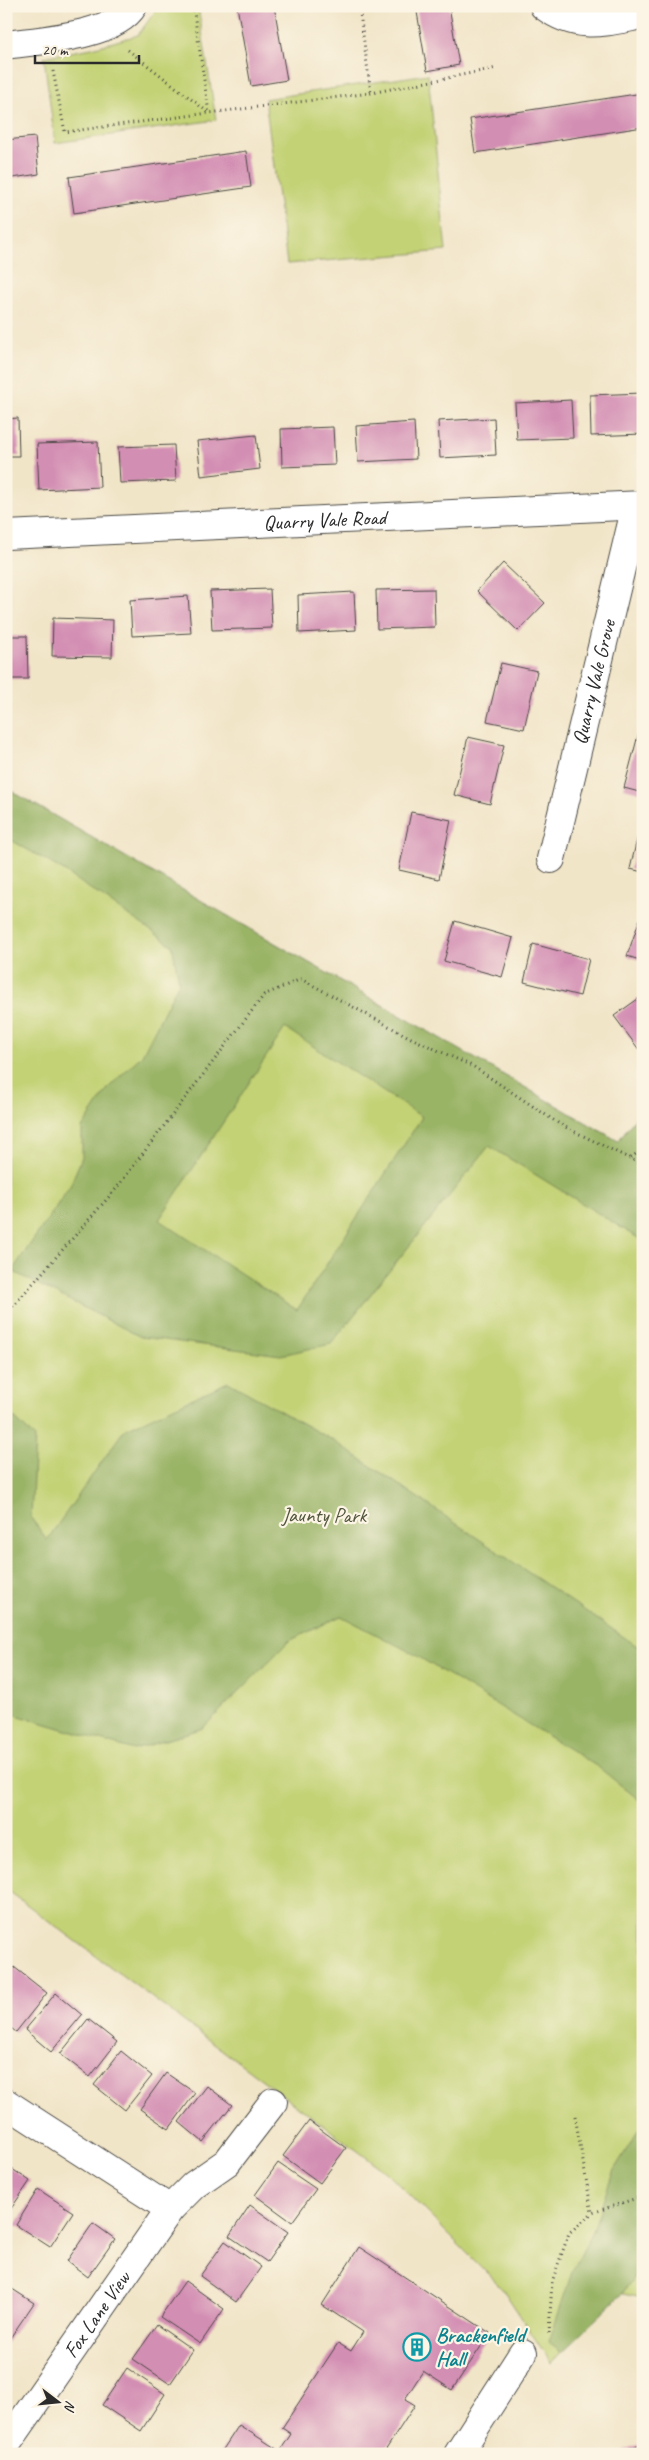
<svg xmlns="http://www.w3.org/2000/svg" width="649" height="2460" font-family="Caveat,sans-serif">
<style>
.green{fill:#c3d274;stroke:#777e50}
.forest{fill:#9ab466;stroke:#627048;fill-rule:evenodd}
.building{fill:#d38eb3}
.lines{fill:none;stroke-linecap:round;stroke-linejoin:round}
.minor-casing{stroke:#494743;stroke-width:30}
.path{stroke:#494743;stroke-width:3;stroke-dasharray:1 4;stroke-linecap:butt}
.minor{stroke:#fff;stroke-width:28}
.labels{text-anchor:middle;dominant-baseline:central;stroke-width:4.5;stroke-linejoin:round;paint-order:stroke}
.street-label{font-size:21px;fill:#2b2b2b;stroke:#fcf5e5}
.park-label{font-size:21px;fill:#51553d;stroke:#fcf5e5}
.culture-label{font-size:21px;font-weight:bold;fill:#0d838f;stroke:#fcf5e5;text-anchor:start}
</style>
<rect width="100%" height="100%" fill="#fcf5e5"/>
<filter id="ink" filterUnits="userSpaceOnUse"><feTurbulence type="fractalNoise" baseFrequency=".02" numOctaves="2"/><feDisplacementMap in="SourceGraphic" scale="10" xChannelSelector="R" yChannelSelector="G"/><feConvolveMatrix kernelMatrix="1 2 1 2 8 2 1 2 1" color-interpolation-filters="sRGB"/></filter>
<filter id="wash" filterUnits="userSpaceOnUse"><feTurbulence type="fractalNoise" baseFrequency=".0096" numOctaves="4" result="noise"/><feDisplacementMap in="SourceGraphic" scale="20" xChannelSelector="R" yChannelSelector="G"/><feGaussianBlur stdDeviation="1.12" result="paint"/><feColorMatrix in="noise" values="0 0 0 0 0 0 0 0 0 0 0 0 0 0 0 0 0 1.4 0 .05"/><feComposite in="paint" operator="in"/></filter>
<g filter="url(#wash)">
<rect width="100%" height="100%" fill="#f1e5c8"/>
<path class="green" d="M159 6H198L216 120 55 143 44 57 92 48 138 35Z
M428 74 446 251 287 264 265 99Z
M6 788 618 1141 643 1108V2298L618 2293 551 2363 502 2288 386 2172 6 1889Z"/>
<path class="forest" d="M6 788 618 1141 643 1108V1241L489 1146 331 1344 281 1355 141 1337 12 1271 70 1186 82 1157V1128L109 1087 142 1055 179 982 172 945 64 871 6 837ZM285 1028 422 1117 297 1310 159 1220Z
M228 1382 334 1441 643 1650V1803L598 1767 414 1654 341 1616 289 1641 203 1728 134 1750 6 1712V1410L35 1438 31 1518 47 1540 124 1430Z
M643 2123V2264L622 2294 562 2352 549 2342 572 2272 592 2233 614 2170Z"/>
<g id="blocks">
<path class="building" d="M237 6H274L287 80 251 86Z
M416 6H449L459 65 427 71Z
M643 93V127L475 153 470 119Z
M35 137 39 174 6 179V140Z
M246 151 251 187 74 213 69 177Z
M643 393V434L591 436 590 395Z
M571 400 573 438 517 440 515 403Z
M18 418 19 456H6V419Z
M494 418 496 455 440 458 438 421Z
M414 422 416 459 358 462 356 426Z
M333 427 335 465 282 467 281 429Z
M256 435 260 469 201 476 197 441Z
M98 442 100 487 39 490 37 444Z
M174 445 176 481 120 483 118 447Z
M503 563 545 603 518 631 477 591Z
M270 589 272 628 212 630 210 591Z
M434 589 435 627 377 629 376 590Z
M354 592 356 630 299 633 298 595Z
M188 596 191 633 132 636 130 600Z
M53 618 113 620 112 657 52 656Z
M6 636H27L28 679H6Z
M501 663 537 671 524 729 487 721Z
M641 724 643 725V793L624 788Z
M468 737 504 745 490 804 454 795Z
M411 812 451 820 439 879 399 870Z
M642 818H643V872L630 869Z
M643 910V961L627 956Z
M455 921 513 938 502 977 444 961Z
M533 944 589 959 580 996 524 982Z
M642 996 643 997V1055L614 1016Z
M14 1967 47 1993 16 2032 6 2024V1977Z
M56 1993 82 2015 51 2052 25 2030Z
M88 2019 117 2042 90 2077 60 2054Z
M121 2051 152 2076 125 2110 94 2085Z
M166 2073 195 2093 169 2129 140 2109Z
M207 2086 232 2105 203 2142 179 2122Z
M309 2121 346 2148 320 2183 283 2156Z
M278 2163 316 2189 292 2222 255 2195Z
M6 2165 30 2181 6 2216Z
M38 2189 73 2212 50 2247 16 2225Z
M250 2205 288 2232 267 2262 229 2236Z
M93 2223 115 2239 88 2277 67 2261Z
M225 2241 261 2267 236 2302 200 2276Z
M359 2247 490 2333 452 2390 423 2371 405 2399 415 2405 383 2454H220L239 2425 280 2451 291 2434 282 2428 338 2343 351 2351 363 2332 322 2305Z
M185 2281 224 2309 200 2344 160 2317Z
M6 2285 34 2303 6 2344Z
M157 2325 193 2350 170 2384 133 2359Z
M127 2368 165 2394 141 2431 102 2405Z
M643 2443V2454H615Z"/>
</g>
</g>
<g filter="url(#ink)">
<use href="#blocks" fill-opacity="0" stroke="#494743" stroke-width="1"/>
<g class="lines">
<g class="minor-casing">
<g id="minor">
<path d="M544 6C578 31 604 22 643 15"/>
<path d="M6 45C40 40 115 36 133 6"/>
<path id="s1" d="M6 535 643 505"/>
<path id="s2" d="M551 859 636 506"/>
<path d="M6 2103 170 2209"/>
<path id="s3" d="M6 2445 170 2209 194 2185 227 2162 273 2102"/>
<path d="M458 2454 523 2353"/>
</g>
</g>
<path class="path" d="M359 6 371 93
M128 50 209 113 371 93 497 68
M53 71 65 132 209 113 193 6
M631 1158 643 1148
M6 1314 115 1190 264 995 301 979 409 1037 474 1067 561 1125 643 1165
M575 2116 592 2213
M549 2333 552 2282 569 2233 592 2213 640 2197 643 2192"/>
<use href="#minor" class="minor"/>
</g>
</g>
<defs>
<g id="building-ring" transform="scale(1.4375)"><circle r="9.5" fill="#fcf5e5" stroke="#0f9aa8" stroke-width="1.5"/><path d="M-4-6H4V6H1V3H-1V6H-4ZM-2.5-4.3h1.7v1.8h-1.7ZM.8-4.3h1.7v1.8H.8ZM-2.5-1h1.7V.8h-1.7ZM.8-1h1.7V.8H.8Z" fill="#0f9aa8"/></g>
</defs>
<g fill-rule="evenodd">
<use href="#building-ring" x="417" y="2347"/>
</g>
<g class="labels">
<g class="street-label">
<text stroke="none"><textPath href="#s1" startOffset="319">Quarry Vale Road</textPath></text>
<text stroke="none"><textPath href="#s2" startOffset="182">Quarry Vale Grove</textPath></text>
<text stroke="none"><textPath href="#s3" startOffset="159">Fox Lane View</textPath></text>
</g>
<g class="park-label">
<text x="324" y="1515">Jaunty Park</text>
</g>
<g class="culture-label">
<text x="436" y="2335">Brackenfield<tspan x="436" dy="24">Hall</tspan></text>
</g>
</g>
<rect width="649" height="2460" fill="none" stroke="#fcf5e5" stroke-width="25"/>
<g transform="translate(58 2402) rotate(106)" stroke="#fcf5e5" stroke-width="4" paint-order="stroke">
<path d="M0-4L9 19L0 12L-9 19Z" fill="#2b2b2b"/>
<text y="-8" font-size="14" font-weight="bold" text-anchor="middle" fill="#2b2b2b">N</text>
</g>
<path d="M35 55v8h104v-8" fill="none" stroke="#2b2b2b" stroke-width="2.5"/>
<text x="42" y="55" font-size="15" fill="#2b2b2b" stroke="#fcf5e5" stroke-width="4" paint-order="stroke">20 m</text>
</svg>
